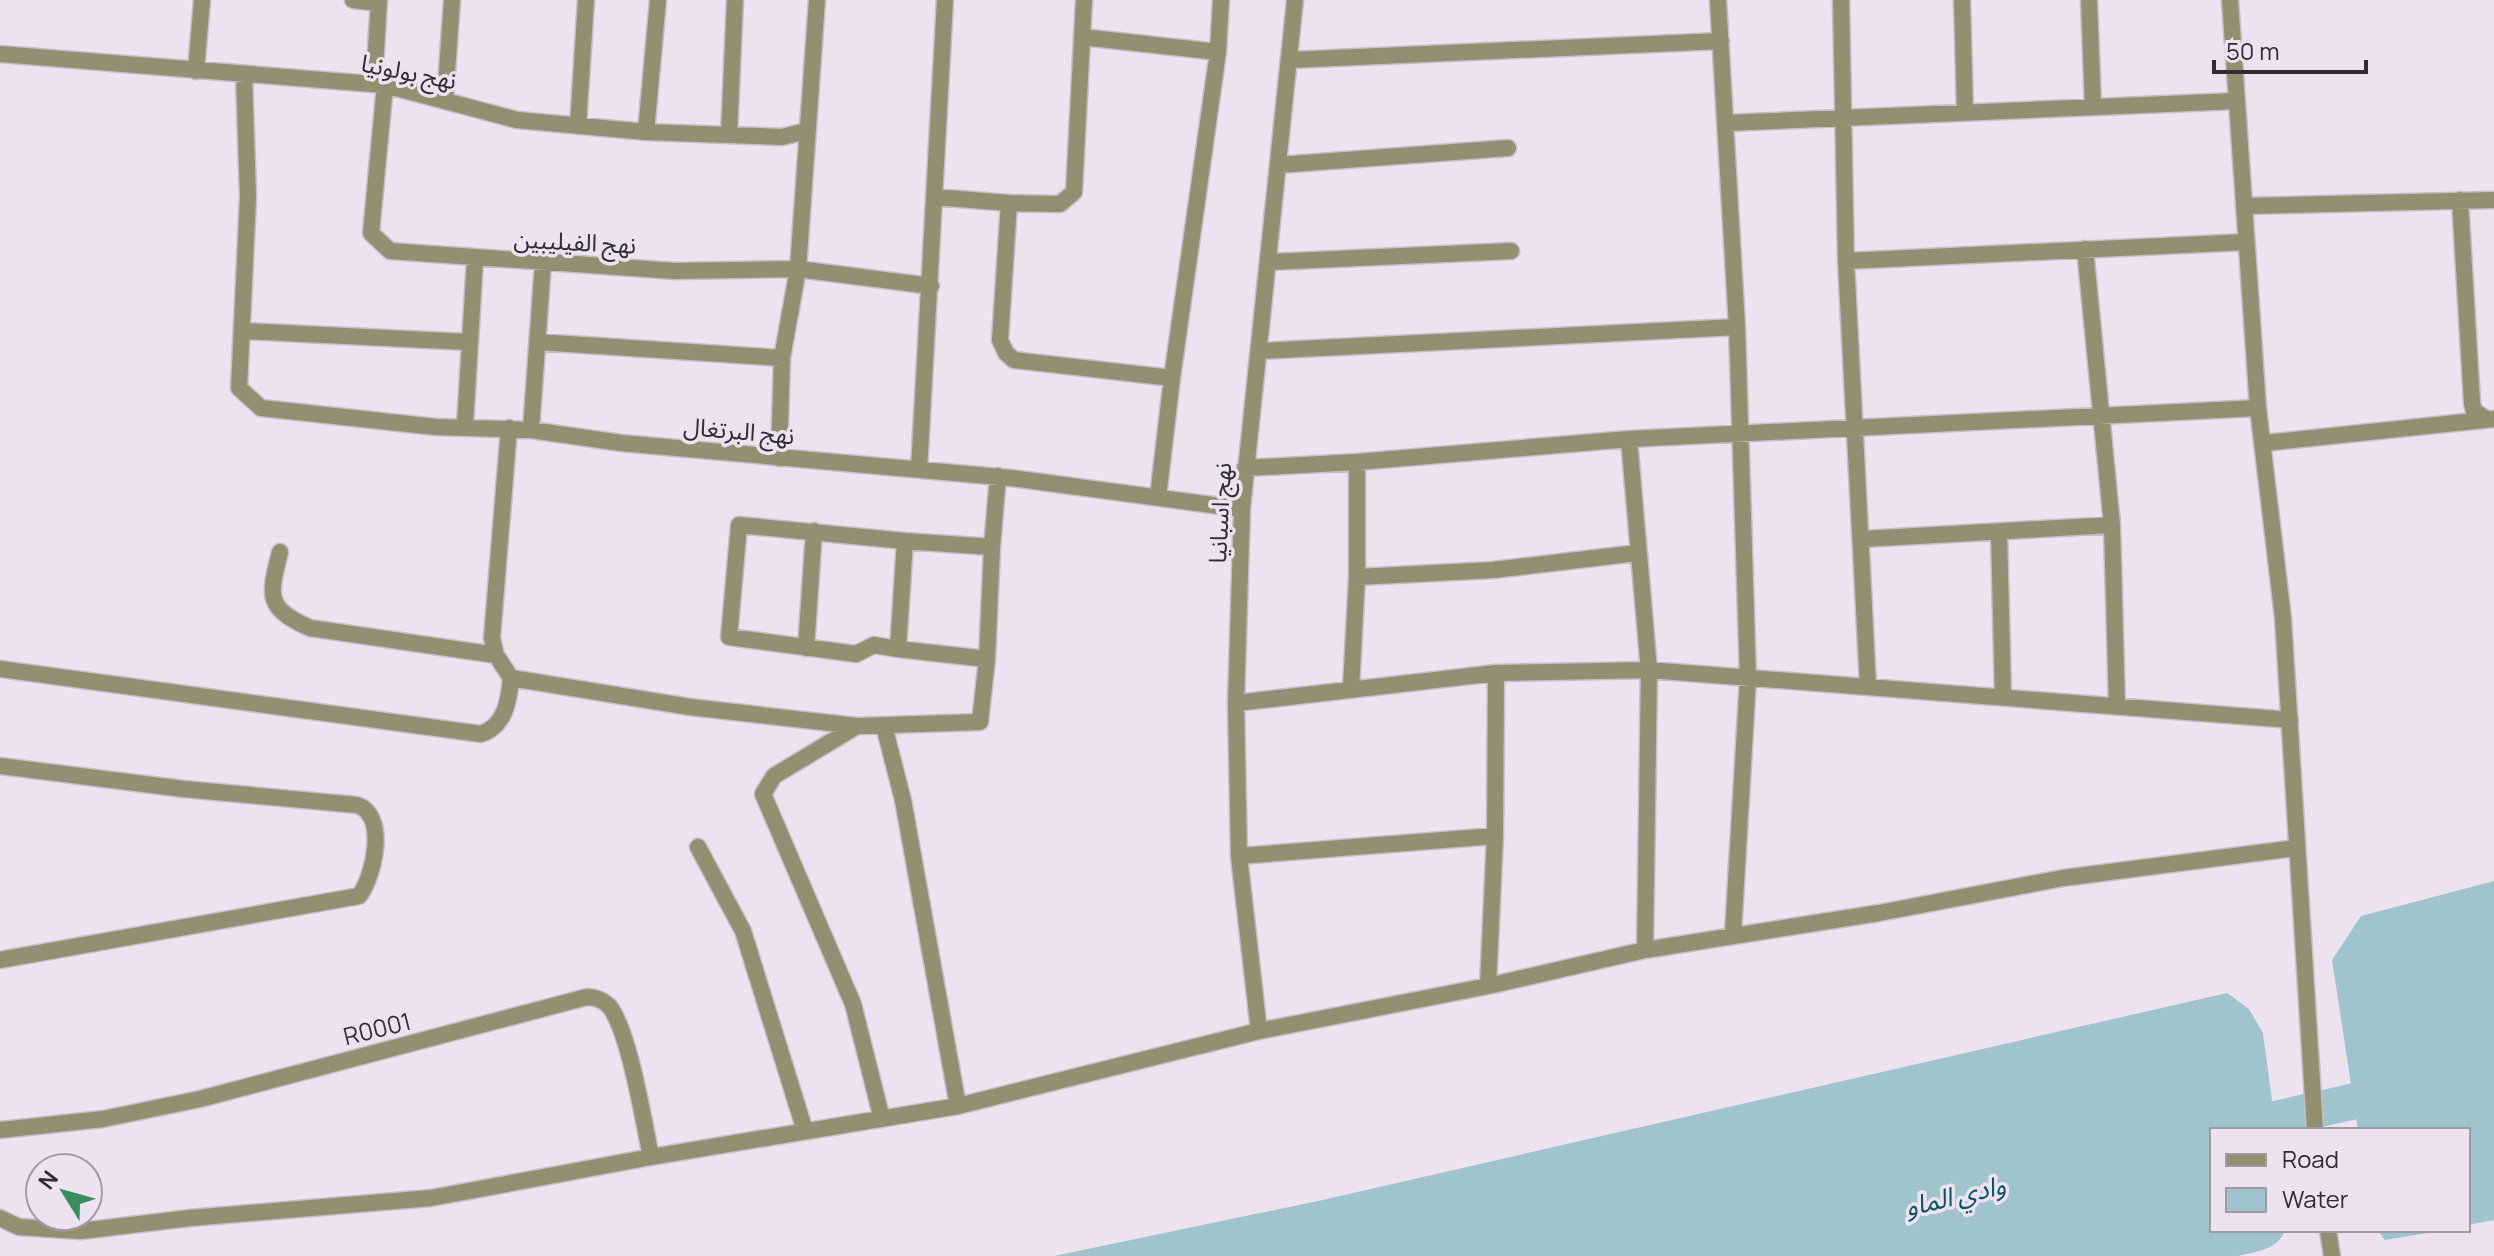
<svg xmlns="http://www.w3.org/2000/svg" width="2494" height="1256" font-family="Manrope,'Noto Sans Arabic',sans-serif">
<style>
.water{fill:#a0c4cd}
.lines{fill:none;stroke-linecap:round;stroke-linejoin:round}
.river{stroke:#a0c4cd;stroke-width:36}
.minor-casing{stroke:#c7beca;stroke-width:19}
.tertiary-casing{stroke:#c7beca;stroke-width:19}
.minor{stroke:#939071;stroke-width:16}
.tertiary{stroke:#939071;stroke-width:16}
.labels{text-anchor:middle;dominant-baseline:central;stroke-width:7;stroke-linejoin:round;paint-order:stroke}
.street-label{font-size:24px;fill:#302c31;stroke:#ede3f0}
.water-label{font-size:26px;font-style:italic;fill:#085664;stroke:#ede3f0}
</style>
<rect width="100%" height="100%" fill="#ede3f0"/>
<path class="water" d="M2494 881V1220L2468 1225V1130H2358L2332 960 2361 916Z
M2227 993 2249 1009 2263 1033 2276 1130H2212V1230H2285C2279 1249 2256 1252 2238 1256H1054L1318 1201Z
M2377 1230H2446L2385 1240Z"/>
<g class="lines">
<path class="river" d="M2226 1130 2494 1070"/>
<g class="minor-casing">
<path id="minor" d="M353 0 378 3
M1718 0 1737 327 1748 678 1733 934
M1841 0 1846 261 1868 685
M1962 0 1965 112
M2089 0 2093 107
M1082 37 1218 52
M0 54 385 85 517 120 646 132 782 137 806 131
M1290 60 1721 41
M196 71 202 0
M244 75 248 197 239 388 261 408 436 427 531 430 621 443 1011 478 1242 509
M374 84 379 0
M385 85 371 233 390 251 675 271 798 269 931 286
M445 100 452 0
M1726 123 2236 101
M578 126 586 0
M646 132 658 0
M729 135 735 0
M1278 165 1508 148
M934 197 1009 203 1000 340 1006 353 1014 360 1172 378 1158 497
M2460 200 2472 403 2474 411 2486 419
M1009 203 1060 204 1074 192 1084 0
M2244 206 2494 200
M2085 249 2112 525 2117 706
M1846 261 2246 242
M1268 262 1511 251
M243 331 468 342
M538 342 782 358
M1260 351 1737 327
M1172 378 1218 52 1221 0
M465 425 475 259
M509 428 492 638 496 655 511 678 690 707 857 726 980 722 987 659 898 649 905 541 992 547 987 659
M531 430 543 263
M1629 439 1649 670 1645 950
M2264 443 2494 419
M779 458 782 358 798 269 817 0
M1245 468 1357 462 1629 439 2258 408
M919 470 945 0
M1999 532 2003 696
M1863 539 2112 525
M992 547 998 476
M280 552C269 596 265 608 310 628L496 655
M1357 577 1493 570 1637 553
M806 648 814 531
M898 649 874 645 856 654 729 637 739 525 905 541
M0 669 481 734C505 726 509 701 511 678
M1351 688 1357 577V462
M1236 703 1496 673 1649 670 2290 720
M857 726 774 776 763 794 853 1004 882 1119
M884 726 903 800 958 1106
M0 766 184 789 357 805C388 815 374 877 359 896L0 960
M698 847 743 931 805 1131
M1239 856 1495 836
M1488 986 1495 836 1496 673
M1259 1031 1239 856 1236 703 1242 509 1295 0
M0 1130 103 1119 200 1099 587 997C595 997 603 1000 609 1006 629 1030 644 1123 651 1157
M0 1218 19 1227 81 1231 190 1218 431 1198 651 1157 958 1106 1259 1031 1488 986 1645 950 1879 913 2063 878 2296 848"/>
</g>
<g class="tertiary-casing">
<path id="tertiary" d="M2230 0 2258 408 2283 618 2315 1130
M2328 1230 2332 1256"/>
</g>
<use href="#minor" class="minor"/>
<use href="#tertiary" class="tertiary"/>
</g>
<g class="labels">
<g class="street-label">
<text transform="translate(409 71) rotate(11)">نهج بولونيا</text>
<text transform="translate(575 241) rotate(3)">نهج الفيليبين</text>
<text transform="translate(739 430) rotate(5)">نهج البرتغال</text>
<text transform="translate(1219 513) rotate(-87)">نهج اسبانيا</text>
<text transform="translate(377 1028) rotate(-14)">R0001</text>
</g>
<g class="water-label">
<text transform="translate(1955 1195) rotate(-13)">وادي الماو</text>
</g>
</g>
<rect x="2210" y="1128" width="260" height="104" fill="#ede3f0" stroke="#a19aa4" stroke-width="2"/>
<rect x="2226" y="1154" width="40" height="12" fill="#939071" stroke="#a19aa4" stroke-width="2"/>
<text x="2282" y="1168" font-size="24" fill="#302c31">Road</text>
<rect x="2226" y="1188" width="40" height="24" fill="#a0c4cd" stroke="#a19aa4" stroke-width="2"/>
<text x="2282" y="1208" font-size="24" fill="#302c31">Water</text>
<g transform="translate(64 1192) rotate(307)"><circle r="38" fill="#ede3f0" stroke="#a19aa4" stroke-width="2"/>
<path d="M0-6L14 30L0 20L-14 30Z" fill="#3c8d5e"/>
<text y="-12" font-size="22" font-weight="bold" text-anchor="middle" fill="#302c31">N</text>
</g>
<path d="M2214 60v12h152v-12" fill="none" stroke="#302c31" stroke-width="4"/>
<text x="2226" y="60" font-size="24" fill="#302c31" stroke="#ede3f0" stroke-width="6" paint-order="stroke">50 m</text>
</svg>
